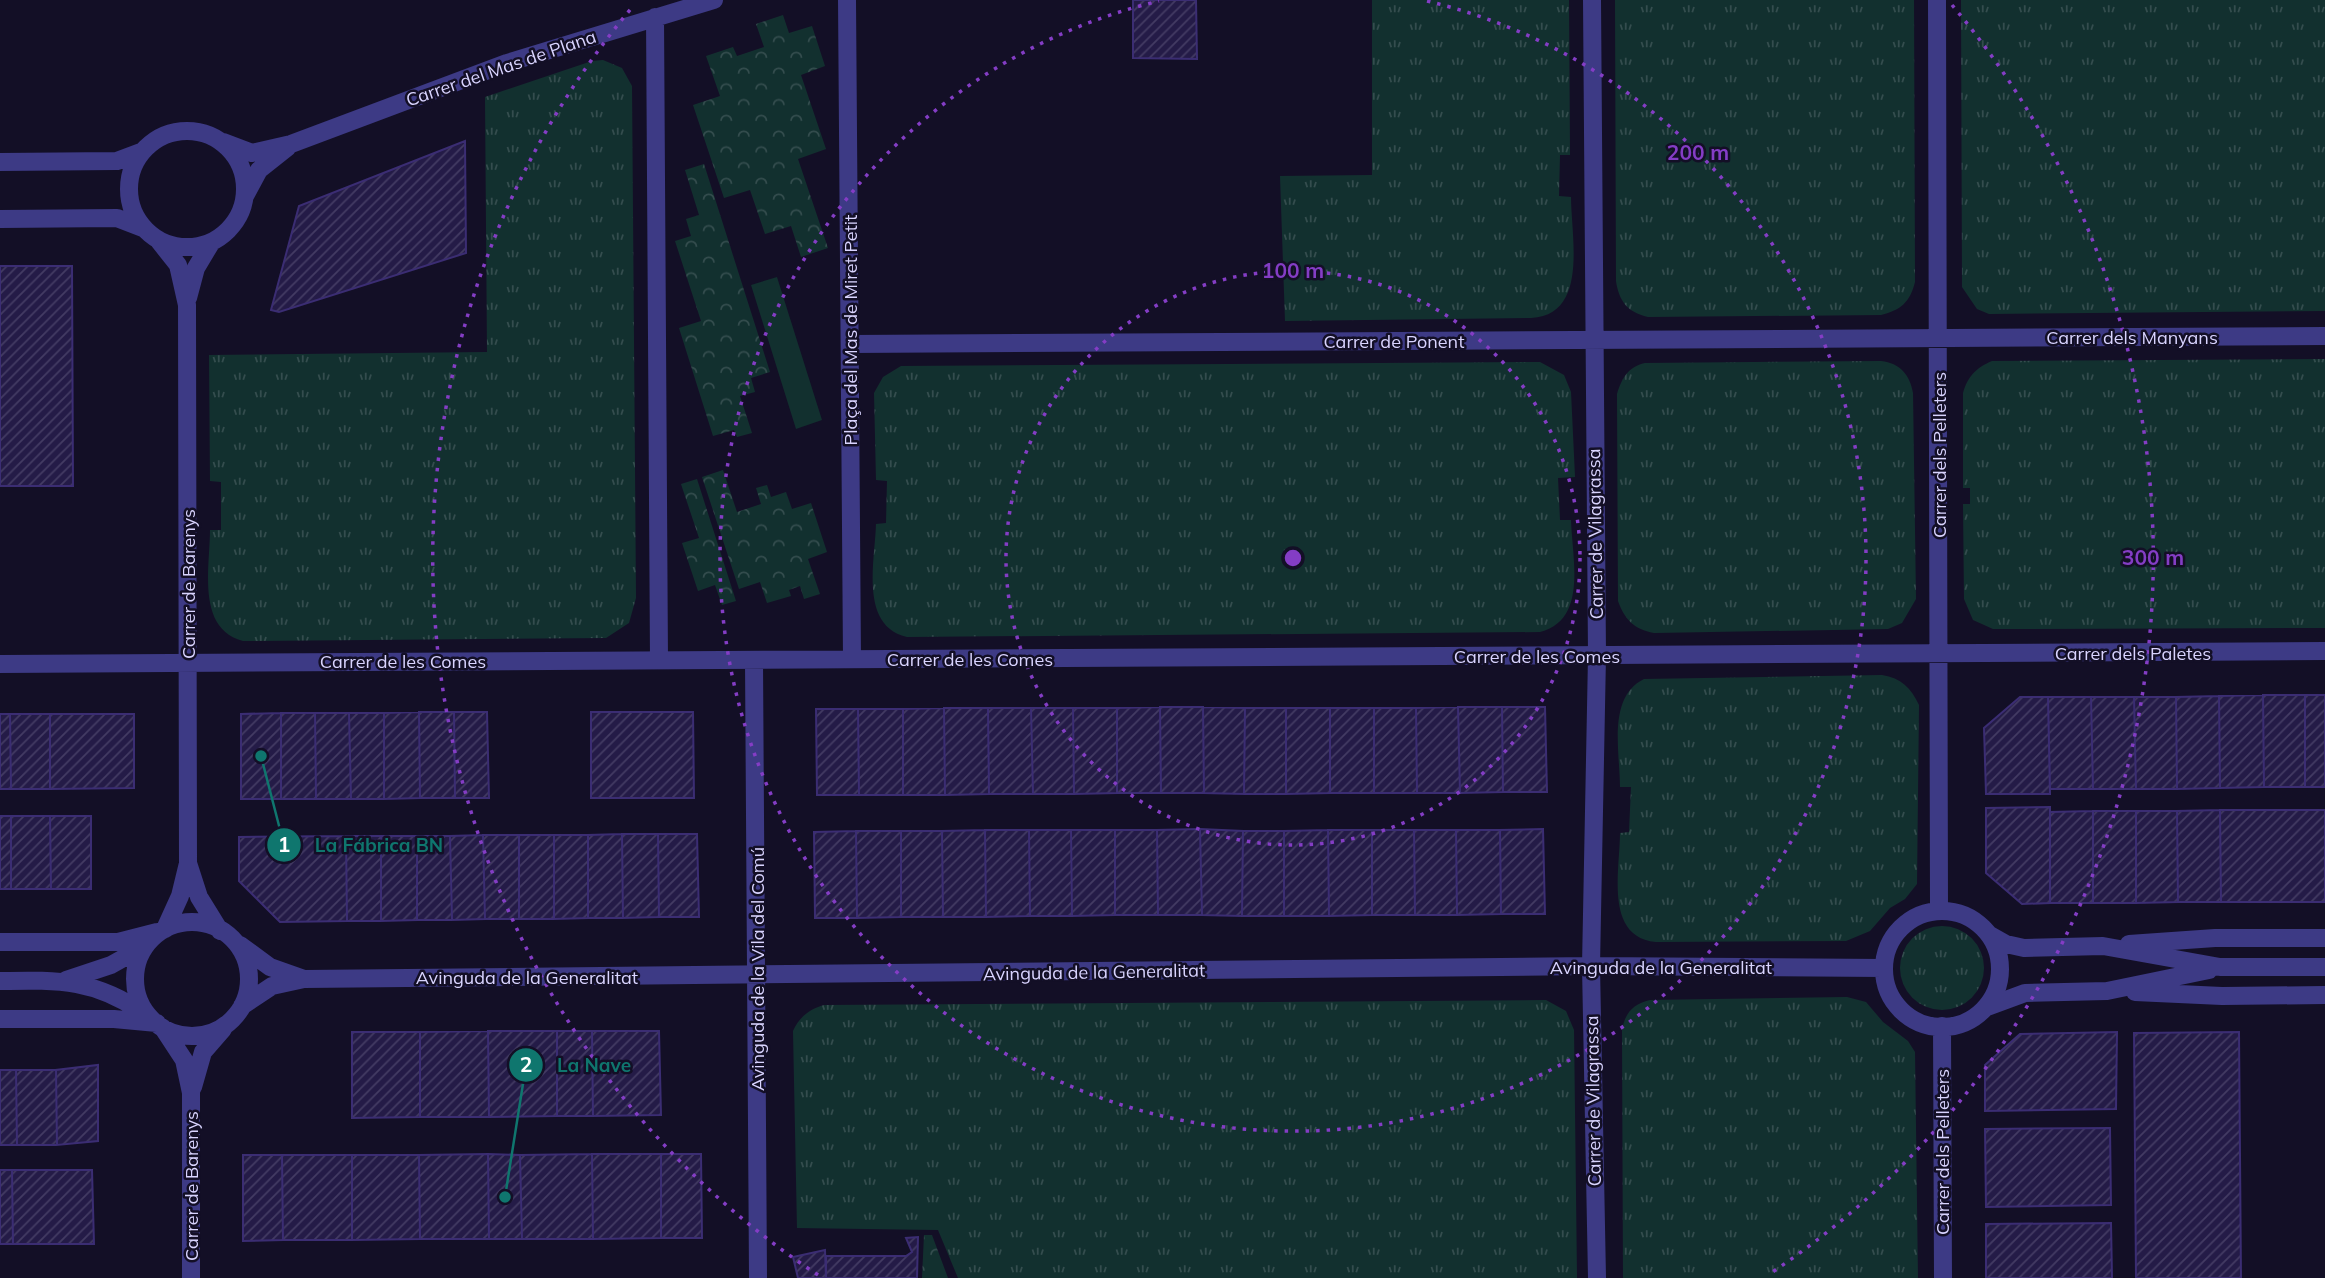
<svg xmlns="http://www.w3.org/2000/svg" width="2325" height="1278" font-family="Mulish,sans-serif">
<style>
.grass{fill:url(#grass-tufts)}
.park{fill:url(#park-crowns)}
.pitch{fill:#12302f}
.building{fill:url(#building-hatch);stroke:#3b2d73;stroke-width:2}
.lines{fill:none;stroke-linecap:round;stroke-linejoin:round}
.minor{stroke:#3d3a85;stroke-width:18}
.ring{fill:none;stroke:#843dc5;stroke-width:3.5;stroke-dasharray:3.5 7}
.labels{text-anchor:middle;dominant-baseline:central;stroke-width:5;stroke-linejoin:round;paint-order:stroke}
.street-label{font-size:18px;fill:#d9d4ff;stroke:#130f26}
.centre{fill:#843dc5;stroke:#130f26;stroke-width:3.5}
.ring-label{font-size:21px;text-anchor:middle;font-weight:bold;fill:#843dc5;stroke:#130f26;stroke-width:5;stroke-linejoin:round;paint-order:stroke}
.leader{fill:none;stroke:#0f766e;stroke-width:2.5}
.callout-dot{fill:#0f766e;stroke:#130f26;stroke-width:2.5}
.mark-label{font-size:21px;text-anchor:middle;font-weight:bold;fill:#fff}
.callout-label{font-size:19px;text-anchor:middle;font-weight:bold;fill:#0f766e;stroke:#130f26;stroke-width:5;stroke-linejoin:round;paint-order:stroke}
</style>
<defs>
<pattern id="grass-tufts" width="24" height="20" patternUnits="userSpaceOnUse" patternTransform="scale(1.75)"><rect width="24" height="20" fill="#12302f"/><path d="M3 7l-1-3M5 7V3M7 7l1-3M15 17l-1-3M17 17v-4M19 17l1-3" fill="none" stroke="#344d4e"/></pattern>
<pattern id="park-crowns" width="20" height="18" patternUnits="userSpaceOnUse" patternTransform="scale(1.75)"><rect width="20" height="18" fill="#12302f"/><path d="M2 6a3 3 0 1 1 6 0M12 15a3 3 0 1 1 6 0" fill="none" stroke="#344d4e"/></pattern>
<pattern id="building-hatch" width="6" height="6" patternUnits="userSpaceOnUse" patternTransform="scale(1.75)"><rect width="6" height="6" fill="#241b47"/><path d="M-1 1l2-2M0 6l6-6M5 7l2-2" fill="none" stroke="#433b63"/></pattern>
</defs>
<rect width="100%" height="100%" fill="#130f26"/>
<path class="grass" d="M1372 0H1569L1570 155H1560L1559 196 1571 197C1571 237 1589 315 1531 318L1285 321 1280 176 1372 175Z
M1615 0H1914L1915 282C1910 302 1901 310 1881 315L1648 317C1627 312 1619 301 1616 281Z
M1961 0H2325V311L1989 314 1977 309 1962 287Z
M603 60 622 68 632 86 636 598 629 623 606 638 243 641C196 628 210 568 210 530H221V482L210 481 209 355 487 352 485 97 592 61Z
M2325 359V628L1993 629 1973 620 1964 599 1963 504H1970V488H1963V393C1968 376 1976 368 1992 361Z
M1881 361C1900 363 1910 375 1913 393L1916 599 1902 623 1888 629 1654 633C1634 629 1625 620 1618 601L1617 394C1622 378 1628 367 1645 363Z
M1540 362 1564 375 1571 392 1575 477 1558 478 1560 520H1571C1572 558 1588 620 1540 632L907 637C859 626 875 561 876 524L886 523 887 481 876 480 874 393 883 377 901 366Z
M1882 675C1901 678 1911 688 1919 705L1917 884 1905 899 1890 908 1870 931 1846 941 1656 942C1604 937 1620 870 1620 833L1629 832 1631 787H1620C1620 752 1607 697 1644 679Z
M1900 968a42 42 0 1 1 84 0a42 42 0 1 1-84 0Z
M1847 997 1866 1002 1883 1022 1908 1041 1915 1052 1918 1278H1623L1622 1030C1625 1013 1633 1004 1650 1000Z
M1546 1000 1566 1011 1574 1030 1577 1278H958L938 1230 797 1228 793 1031C799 1017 810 1009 824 1005Z"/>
<path class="park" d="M783 15 789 33 812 26 825 66 801 75 826 149 798 159 828 248 801 257 791 226 765 234 750 190 724 198 693 105 720 96 706 56 733 47 737 56 764 47 756 24Z
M704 164 770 372 751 378 755 392 740 396 752 433 737 437 734 430 713 436 679 328 701 321 675 241 691 236 686 219 699 215 685 170Z
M723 470 737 512 761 504 756 488 767 485 771 497 786 492 792 509 811 503 827 552 808 559 820 594 804 599 800 586 789 590 791 596 767 603 760 582 739 589 702 477Z
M697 479 736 601 722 605 715 585 698 591 682 543 699 538 681 484Z
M924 1235H932L948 1278H922Z"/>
<path class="pitch" d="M777 277 822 420 796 429 751 285Z"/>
<path class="building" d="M1133 0H1196L1197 59 1133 58Z
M465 141 466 253 279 312 271 310 299 206Z
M0 266H72L73 486H0Z
M2263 695 2264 787 2220 788 2219 696Z
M2263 695H2305V787H2264Z
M2305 695H2325V787H2305Z
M2219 696 2220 788 2177 789 2176 697Z
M2020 697H2048L2050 794H1986L1984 728Z
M2048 697H2091L2093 789H2050Z
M2091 697H2134L2136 789H2093Z
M2134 697H2176L2177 789H2136Z
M1160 707 1161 793H1117V708Z
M1160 707H1203L1204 793H1161Z
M1203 707 1245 708 1244 794 1204 793Z
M1458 707 1460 793H1417L1416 708Z
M1458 707H1502L1503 792 1460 793Z
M1502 707H1545L1547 792H1503Z
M944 708 945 795H903V709Z
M944 708H988L989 794 945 795Z
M988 708H1031L1033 794H989Z
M1031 708H1073L1074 794H1033Z
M1073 708H1117V793L1074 794Z
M1245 708H1286V794H1244Z
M1286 708H1330V793L1286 794Z
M1330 708H1374V793H1330Z
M1374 708H1416L1417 793H1374Z
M816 709H858L859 795H817Z
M858 709H903V795H859Z
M419 712 420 798 384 799V713Z
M419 712H454L455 798H420Z
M454 712H487L489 798H455Z
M591 712H693L694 798H591Z
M281 713V799H241V714Z
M281 713H315L316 799H281Z
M315 713H349L351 799H316Z
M349 713H384V799H351Z
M0 714H10L11 789H0Z
M10 714H50V789H11Z
M50 714H134V788L50 789Z
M2050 807V903L2022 904 1986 873V808Z
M2220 810H2325V902H2221Z
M2220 810 2221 902H2178L2177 811Z
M2093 811V903H2050V812Z
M2093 811H2136V903H2093Z
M2136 811H2177L2178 902 2136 903Z
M0 816H11V889H0Z
M11 816H50L51 889H11Z
M50 816H91V889H51Z
M1200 829 1202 915H1158L1157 830Z
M1200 829 1243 831 1242 916 1202 915Z
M1543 829 1545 914H1501L1500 830Z
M985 830H1029L1030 916 986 917Z
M985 830 986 917H943L942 831Z
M1029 830H1071L1072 916H1030Z
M1071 830H1115V915L1072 916Z
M1115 830H1157L1158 915H1115Z
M1328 830H1372V915L1329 916Z
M1328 830 1329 916H1284V831Z
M1372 830H1414L1415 915H1372Z
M1414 830H1456L1457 915H1415Z
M1456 830H1500L1501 914 1457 915Z
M856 831 857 918H815L814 832Z
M856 831H901V917L857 918Z
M901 831H942L943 917H901Z
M1243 831H1284V916H1242Z
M622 834 623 918H588V835Z
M622 834H658L659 917 623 918Z
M658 834H697L699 917H659Z
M483 835 485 919 452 920 450 836Z
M483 835H519V919H485Z
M519 835H554V919H519Z
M554 835H588V918L554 919Z
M346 836 347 921 280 922 239 881V837Z
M346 836H381V921H347Z
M381 836H417V920L381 921Z
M417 836H450L452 920H417Z
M488 1031H557V1116L489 1117Z
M488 1031 489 1117H420V1032Z
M557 1031H592L593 1116H557Z
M592 1031H659L661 1115 593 1116Z
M352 1032H420V1117L352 1118Z
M2117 1032 2116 1109 1985 1111V1065L2020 1034Z
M2239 1032 2241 1278H2136L2134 1033Z
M98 1065V1141L57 1145 56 1070Z
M0 1070H16L17 1145H0Z
M16 1070H56L57 1145H17Z
M2110 1128 2111 1205 1986 1207 1985 1129Z
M488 1154 489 1239H420L419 1155Z
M488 1154 520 1155 522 1239H489Z
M592 1154 593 1239H522L520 1155Z
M592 1154H661V1238L593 1239Z
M661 1154H701L702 1238H661Z
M243 1155H282L283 1240 243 1241Z
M282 1155H352V1240H283Z
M352 1155H419L420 1239 352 1240Z
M0 1170H12L13 1244H0Z
M12 1170H92L94 1244H13Z
M2111 1223 2112 1278H1986V1224Z
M918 1237 917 1278H826V1256H906L912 1252 906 1238Z
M825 1250 826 1278H798L793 1257Z"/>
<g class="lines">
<path class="minor" d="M847 0 852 659
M1592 0 1597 656 1591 966 1597 1278
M1937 0 1939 911
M655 17 659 660
M129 189a58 58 0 1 1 116 0a58 58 0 1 1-116 0Z
M223 142 252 153 291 144 507 63 714 0
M0 162 117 161 141 152
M245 196 259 170 288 147
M0 219 117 218 143 228
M159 241 178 265 187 305 188 863 180 896 165 929
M188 298 196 268 211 243
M850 344 2325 336
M754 661 758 1278
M0 664 2325 651
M188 863 199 897 220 931
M1884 969a58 58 0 1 1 116 0a58 58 0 1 1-116 0Z
M135 979a57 57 0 1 1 114 0a57 57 0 1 1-114 0Z
M1990 935 2006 944 2024 948 2103 946 2220 967H2325
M0 942H118L157 932
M2129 944 2215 938H2325
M240 945 270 967 304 979
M66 980 111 965 145 946
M0 981C59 980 96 979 146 1015
M2135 992 2222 996 2325 995
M242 1006 272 986 304 979 1591 966 1884 968
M1987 1007 2025 993 2107 991 2209 970
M0 1019H114L157 1023
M1942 1026 1943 1278
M163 1028 184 1060 191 1093V1278
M193 1087 203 1052 223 1029"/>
</g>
<g class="ring">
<circle cx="1293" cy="558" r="287"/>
<path d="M1427 1A573 573 0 1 1 1159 1"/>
<path d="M818 1275A860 860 0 0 1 634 5M1952 5A860 860 0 0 1 1768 1275"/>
</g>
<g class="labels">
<g class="street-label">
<text transform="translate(501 68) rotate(-19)">Carrer del Mas de Plana</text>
<text transform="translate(850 330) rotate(-90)">Plaça del Mas de Miret Petit</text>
<text x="2132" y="337">Carrer dels Manyans</text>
<text x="1394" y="341">Carrer de Ponent</text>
<text transform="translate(1939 455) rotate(-90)">Carrer dels Pelleters</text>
<text transform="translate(1595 534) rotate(-91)">Carrer de Vilagrassa</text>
<text transform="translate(188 584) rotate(-90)">Carrer de Barenys</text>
<text x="2133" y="653">Carrer dels Paletes</text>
<text x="1537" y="656">Carrer de les Comes</text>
<text x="970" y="659">Carrer de les Comes</text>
<text x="403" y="661">Carrer de les Comes</text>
<text x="1661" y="967">Avinguda de la Generalitat</text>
<text transform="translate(757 969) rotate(-90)">Avinguda de la Vila del Comú</text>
<text transform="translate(1094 972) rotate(-1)">Avinguda de la Generalitat</text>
<text x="527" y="977">Avinguda de la Generalitat</text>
<text transform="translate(1593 1101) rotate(-91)">Carrer de Vilagrassa</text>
<text transform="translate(1942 1152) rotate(-90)">Carrer dels Pelleters</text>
<text transform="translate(191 1186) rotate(-90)">Carrer de Barenys</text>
</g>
</g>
<circle cx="1293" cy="558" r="10" class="centre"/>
<g class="ring-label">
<text x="1698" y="160">200 m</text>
<text x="1293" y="278">100 m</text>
<text x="2153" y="565">300 m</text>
</g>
<path class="leader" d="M261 756L284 845M505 1197L526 1065"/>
<g class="callout-dot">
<circle cx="261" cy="756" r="7"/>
<circle cx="505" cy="1197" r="7"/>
<circle cx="284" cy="845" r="18"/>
<circle cx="526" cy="1065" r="18"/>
</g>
<g class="mark-label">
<text x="284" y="852">1</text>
<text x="526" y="1072">2</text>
</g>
<g class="callout-label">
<text x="379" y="852">La Fábrica BN</text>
<text x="594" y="1072">La Nave</text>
</g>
</svg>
